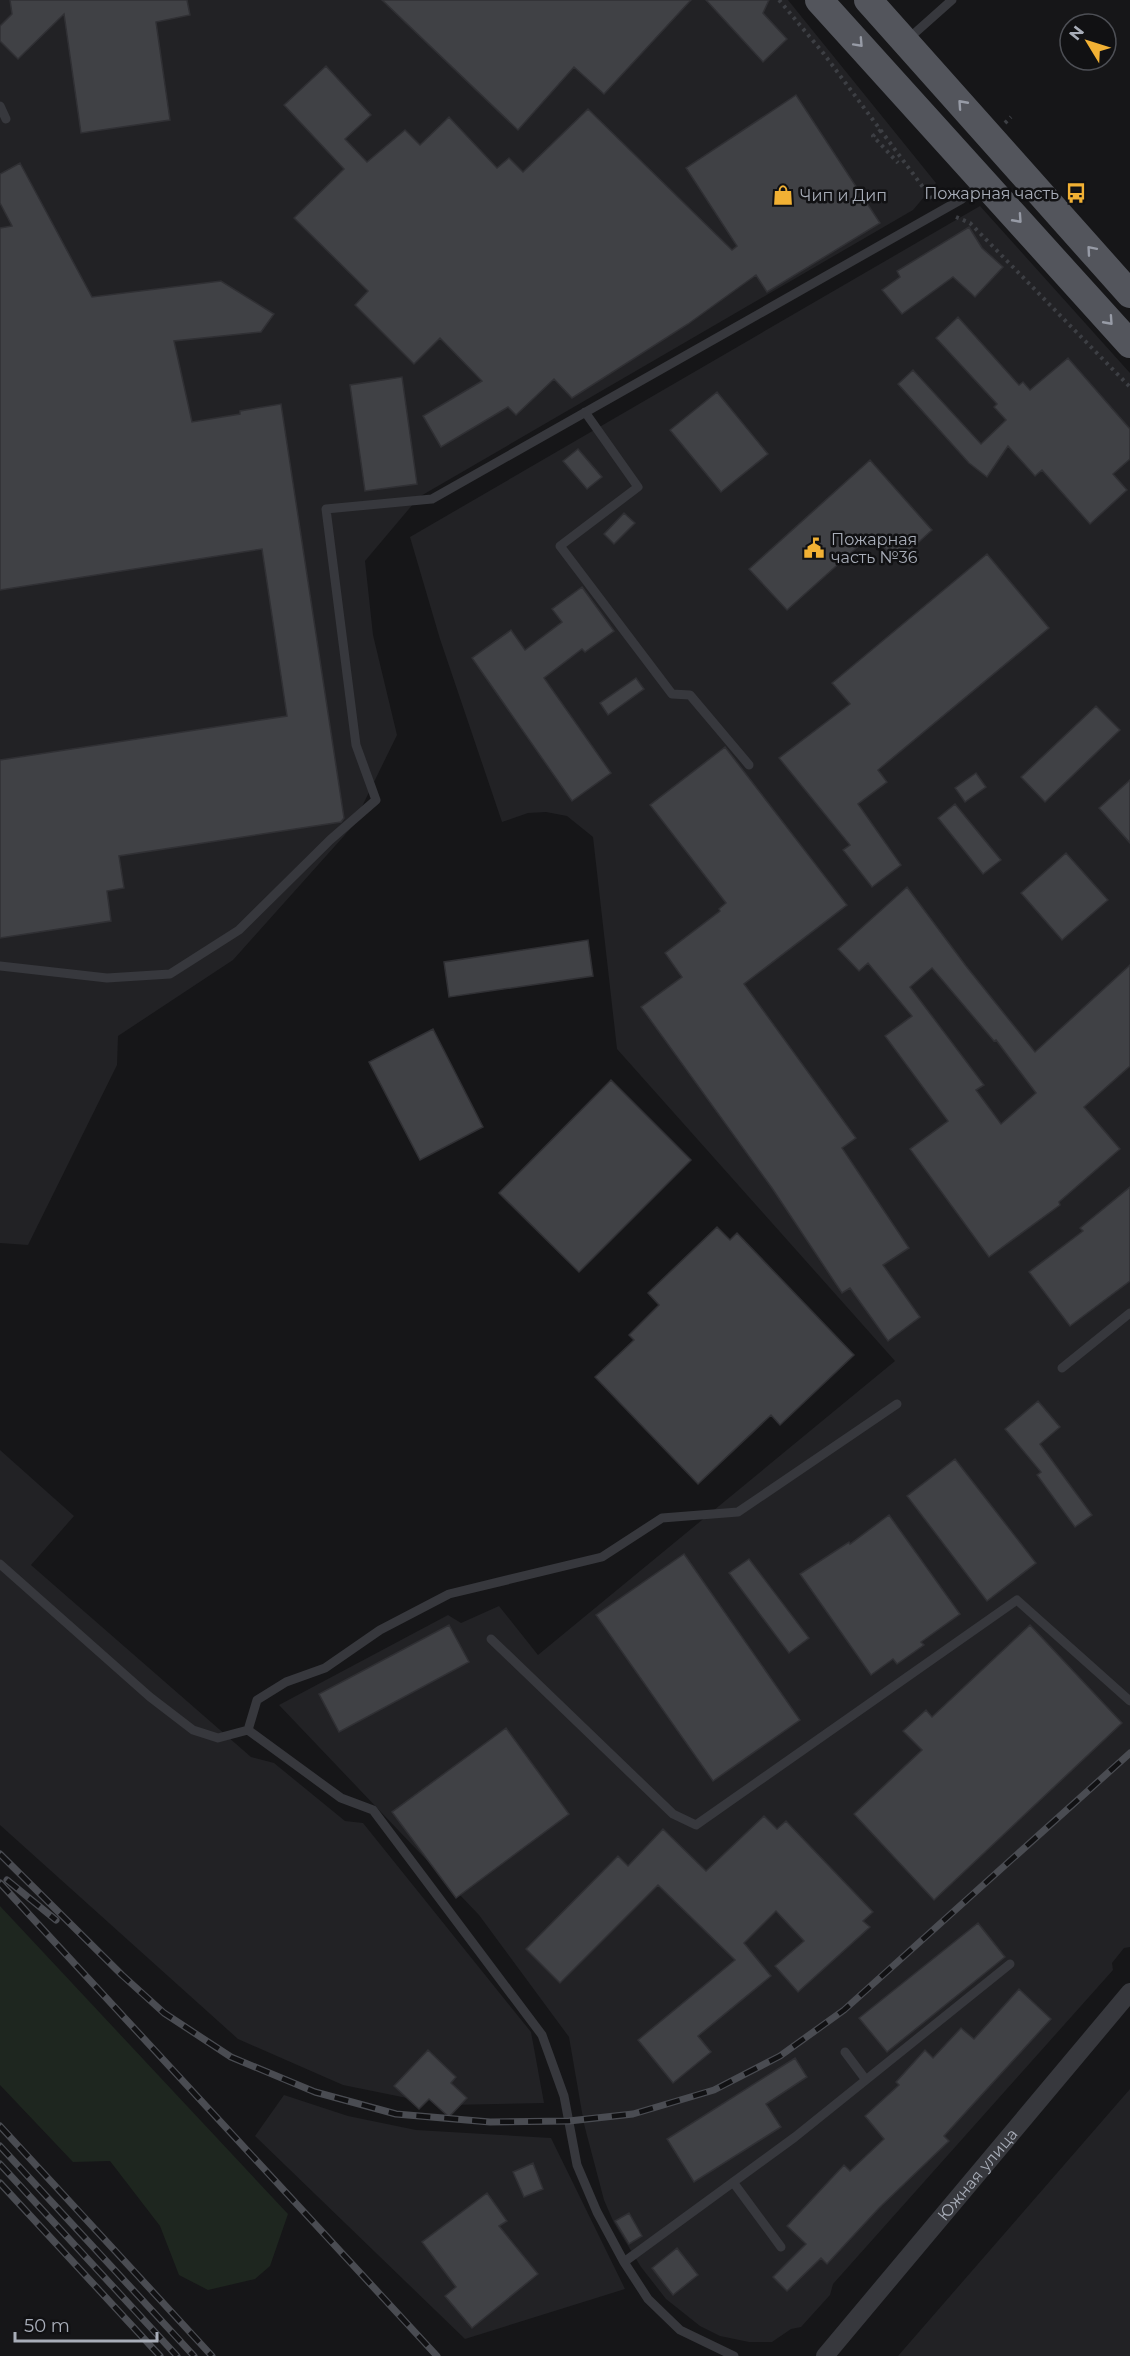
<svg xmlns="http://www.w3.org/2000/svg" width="1130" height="2356" font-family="Montserrat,sans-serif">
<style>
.built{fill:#222225}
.green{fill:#1e261f}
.building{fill:#404145;stroke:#303034;stroke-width:1.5;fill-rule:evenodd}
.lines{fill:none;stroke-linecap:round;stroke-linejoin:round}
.path{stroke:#3d3f44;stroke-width:4;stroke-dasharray:3 4.5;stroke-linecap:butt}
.lane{stroke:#37383d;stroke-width:9}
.street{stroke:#37383d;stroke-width:18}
.primary{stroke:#53555c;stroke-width:28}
.rail-casing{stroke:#4a4c52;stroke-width:7}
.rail{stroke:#111113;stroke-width:4.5;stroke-dasharray:14;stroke-linecap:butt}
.oneway{stroke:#979ba6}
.labels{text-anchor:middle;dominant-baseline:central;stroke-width:5;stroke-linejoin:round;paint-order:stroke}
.poi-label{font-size:16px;fill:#a8adb8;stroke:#111113;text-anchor:start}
.street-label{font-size:16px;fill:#a8adb8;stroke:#111113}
</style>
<rect width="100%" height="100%" fill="#161618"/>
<path class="built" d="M0 0H788L936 183 913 210 419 497 365 561 373 635 397 735 352 827 233 960 118 1036 117 1065 28 1245 0 1243Z
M980 206 1130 373V1947L1124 1948 1112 1963 1113 1970 833 2284 830 2295 801 2327 791 2329 772 2342H749L720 2336 700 2326 666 2299 641 2267 614 2223 604 2200 584 2124 569 2037 479 1915 279 1705 448 1615 461 1623 499 1606 538 1655 895 1361 617 1049 593 837 567 816 546 812 528 813 502 822 440 639 410 537Z
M0 1450 74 1516 31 1565 251 1757 274 1763 345 1821 363 1823 531 2032 544 2103 447 2105 429 2099 419 2109 407 2098 343 2085 238 2039 0 1825Z
M1130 2089V2356H898Z
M284 2095 348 2116 416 2130 551 2138 625 2289 465 2339 255 2136Z"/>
<path class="green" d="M0 1906 288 2214 270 2266 255 2279 208 2290 179 2275 160 2226 110 2161 73 2162 0 2085Z"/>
<path class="building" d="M10 0H187L190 15 156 22 170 120 81 133 64 14 18 59 0 41V26L12 14Z
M382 0H691L604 94 574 67 518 130Z
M706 0H769L763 13 787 39 763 62Z
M326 66 371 115 345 139 367 162 405 130 420 145 449 117 497 168 509 158 523 172 588 109 732 250 737 246 686 168 796 95 880 223 767 292 756 275 688 324 572 398 554 379 516 415 508 407 441 447 423 416 482 381 440 338 414 364 355 305 368 291 294 218 344 169 284 105Z
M20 163 92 297 221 281 274 314 261 332 174 341 192 422 240 414V411L281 404 344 818 341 822 119 856 124 888 107 891 111 921 0 938V760L287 716 262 549 0 590V228L12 226 0 203V174Z
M969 227 982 248 1003 267 975 297 953 277 902 314 882 290 900 277 897 271Z
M958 317 1019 385 1023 382 1030 390 1068 358 1130 429V459L1113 474 1127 490 1090 524 1042 470 1035 476 1008 446 987 477 969 463 898 384 913 370 981 444 1006 420 994 407 997 404 936 338Z
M402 377 417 484 365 491 350 385Z
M717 392 768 454 721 492 670 430Z
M578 449 602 477 587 489 563 461Z
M870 460 932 530 897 562 872 534 787 610 749 569Z
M624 513 635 523 614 544 604 534Z
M987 554 1049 628 878 770 887 782 858 804 901 865 872 887 843 850 850 845 779 758 850 704 832 683Z
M582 587 614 631 585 652 582 649 544 678 611 773 572 801 472 658 511 630 525 650 562 622 552 609Z
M636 678 644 689 608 715 600 703Z
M1096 706 1120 730 1045 802 1021 777Z
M725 747 847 905 744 984 856 1138 842 1148 909 1248 883 1265 920 1317 888 1341 850 1288 842 1293 772 1188 641 1007 682 977 665 953 720 911 719 909 726 903 650 805Z
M976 773 986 787 965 802 955 788Z
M1130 780V843L1099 808Z
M955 804 1001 860 983 874 938 818Z
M1066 853 1108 900 1062 940 1021 893Z
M907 887 966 966 1035 1052 1130 965V1066L1084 1107 1120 1149 1059 1202 1060 1205 989 1257 910 1149 948 1121 885 1036 912 1016 868 963 859 971 838 949ZM932 968 994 1041 996 1040 1036 1093 1001 1124 976 1090 984 1085 910 987Z
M588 940 593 976 449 997 444 962Z
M433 1029 483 1127 420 1160 369 1062Z
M611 1080 691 1160 579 1272 499 1193Z
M1130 1187V1281L1070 1326 1029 1272 1083 1231 1080 1228Z
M717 1227 730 1240 737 1233 854 1355 780 1425 771 1415 698 1484 595 1377 634 1340 629 1335 659 1305 648 1293Z
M1038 1401 1060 1427 1040 1444 1092 1515 1075 1527 1037 1475 1041 1472 1005 1429Z
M955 1459 1036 1563 987 1601 907 1496Z
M889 1515 960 1614 921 1642 924 1645 897 1664 893 1659 871 1675 800 1574 849 1542 850 1544Z
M684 1554 800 1720 713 1781 596 1615Z
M749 1559 809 1638 789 1653 729 1573Z
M449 1625 469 1662 339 1732 319 1694Z
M1030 1625 1122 1723 934 1900 854 1814 922 1750 903 1731 926 1710 932 1717Z
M506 1728 569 1814 456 1898 392 1812Z
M764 1816 777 1829 786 1821 873 1912 863 1921 870 1927 798 1992 775 1966 804 1941 776 1911 744 1943 771 1976 698 2036 711 2052 673 2083 638 2040 735 1960 658 1885 560 1983 526 1949 618 1856 628 1866 663 1829 706 1871Z
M978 1923 1005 1957 887 2052 859 2018Z
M1019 1989 1051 2019 944 2136 949 2141 879 2208 827 2264 821 2258 787 2291 773 2277 806 2244 787 2226 844 2165 850 2171 884 2139 865 2116 899 2085 896 2082 925 2050 933 2058 961 2028 974 2039Z
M428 2050 456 2077 451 2083 467 2098 449 2117 429 2099 419 2109 394 2086Z
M795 2058 807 2077 766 2104 781 2127 694 2182 667 2139Z
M533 2163 543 2189 524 2197 513 2172Z
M487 2193 507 2221 499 2226 538 2274 472 2328 445 2296 456 2287 422 2242Z
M629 2213 642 2236 629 2244 615 2221Z
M677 2248 698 2275 673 2295 652 2268Z"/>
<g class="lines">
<path class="path" d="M779 0 824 54 934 202
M1005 123 1011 117
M881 130 873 136 898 163
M956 217 970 223 1130 387"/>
<path class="lane" d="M907 40 952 0
M0 106 6 119
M585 412 638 487 560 546 672 694 690 695 749 765
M0 966 107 978 170 974 239 930 330 840 376 800 356 745 326 509 432 499 962 199 981 185
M1062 1368 1130 1313
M0 1564 150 1697 193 1730 218 1738 248 1730
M491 1639 673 1814 696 1825 1017 1600 1130 1701
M248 1730 341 1798 373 1810 542 2035 564 2096 577 2165 597 2212 624 2262 648 2299 680 2330 734 2356
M248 1730 257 1700 286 1682 325 1668 380 1630 449 1594 602 1557 662 1518 738 1512 897 1404
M845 2052 866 2080
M733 2182 781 2247
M624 2262 795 2137 1010 1964"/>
<path class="street" id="s1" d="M825 2356 1130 1992"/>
<path class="primary" d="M819 0 1130 344
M868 0 1130 294"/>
<g class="rail-casing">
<path id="rail" d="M0 1854 122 1975 164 2013 231 2057 315 2092 396 2114 490 2122 569 2121 633 2114 714 2090 780 2056 844 2010 1130 1753
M7 1880 56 1920
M0 1883 437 2356
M0 2126 212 2356
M0 2146 194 2356
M0 2164 177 2356
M0 2183 160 2356"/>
</g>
<use href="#rail" class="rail"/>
</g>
<defs><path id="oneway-chevron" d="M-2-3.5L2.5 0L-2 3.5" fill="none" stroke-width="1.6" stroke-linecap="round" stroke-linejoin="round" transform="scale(1.5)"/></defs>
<g class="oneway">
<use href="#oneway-chevron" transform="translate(859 43) rotate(47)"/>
<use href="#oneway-chevron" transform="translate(962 104) rotate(-132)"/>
<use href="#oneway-chevron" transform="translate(1018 219) rotate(48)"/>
<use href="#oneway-chevron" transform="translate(1091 250) rotate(-131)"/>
<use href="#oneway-chevron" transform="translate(1109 321) rotate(48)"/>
</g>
<defs>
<g id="bus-bare" transform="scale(1.62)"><path d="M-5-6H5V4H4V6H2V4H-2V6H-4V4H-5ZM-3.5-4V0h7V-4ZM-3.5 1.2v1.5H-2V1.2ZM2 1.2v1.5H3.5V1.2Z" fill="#f2b134" stroke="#111113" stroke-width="2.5" paint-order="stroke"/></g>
<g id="shop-bare" transform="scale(1.62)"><path d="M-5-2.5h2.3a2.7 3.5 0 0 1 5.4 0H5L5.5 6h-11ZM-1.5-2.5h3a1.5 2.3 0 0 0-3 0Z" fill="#f2b134" stroke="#111113" stroke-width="2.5" paint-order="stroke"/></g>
<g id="civic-bare" transform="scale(1.62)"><path d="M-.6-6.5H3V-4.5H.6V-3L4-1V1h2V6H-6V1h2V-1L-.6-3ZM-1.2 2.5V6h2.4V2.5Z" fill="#f2b134" stroke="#111113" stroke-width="2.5" paint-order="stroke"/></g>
</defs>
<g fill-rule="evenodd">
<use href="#bus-bare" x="1076" y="193"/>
<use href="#shop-bare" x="783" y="195"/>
<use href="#civic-bare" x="814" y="548"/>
</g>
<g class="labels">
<g class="poi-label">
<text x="1059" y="193" text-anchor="end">Пожарная часть</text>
<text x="800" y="195">Чип и Дип</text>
<text x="831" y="539">Пожарная<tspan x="831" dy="18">часть №36</tspan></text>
</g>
<g class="street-label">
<text stroke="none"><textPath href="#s1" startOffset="237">Южная улица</textPath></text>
</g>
</g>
<g transform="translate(1088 42) rotate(308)"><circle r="28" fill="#111113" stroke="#4d4f55" stroke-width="1.5"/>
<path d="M0-4.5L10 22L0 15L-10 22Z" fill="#f2b134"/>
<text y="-9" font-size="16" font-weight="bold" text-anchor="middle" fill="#a8adb8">N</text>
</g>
<path d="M15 2332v9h142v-9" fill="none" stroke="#a8adb8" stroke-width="3"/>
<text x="24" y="2332" font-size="18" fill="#a8adb8" stroke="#111113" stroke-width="4.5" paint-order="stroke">50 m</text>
</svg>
